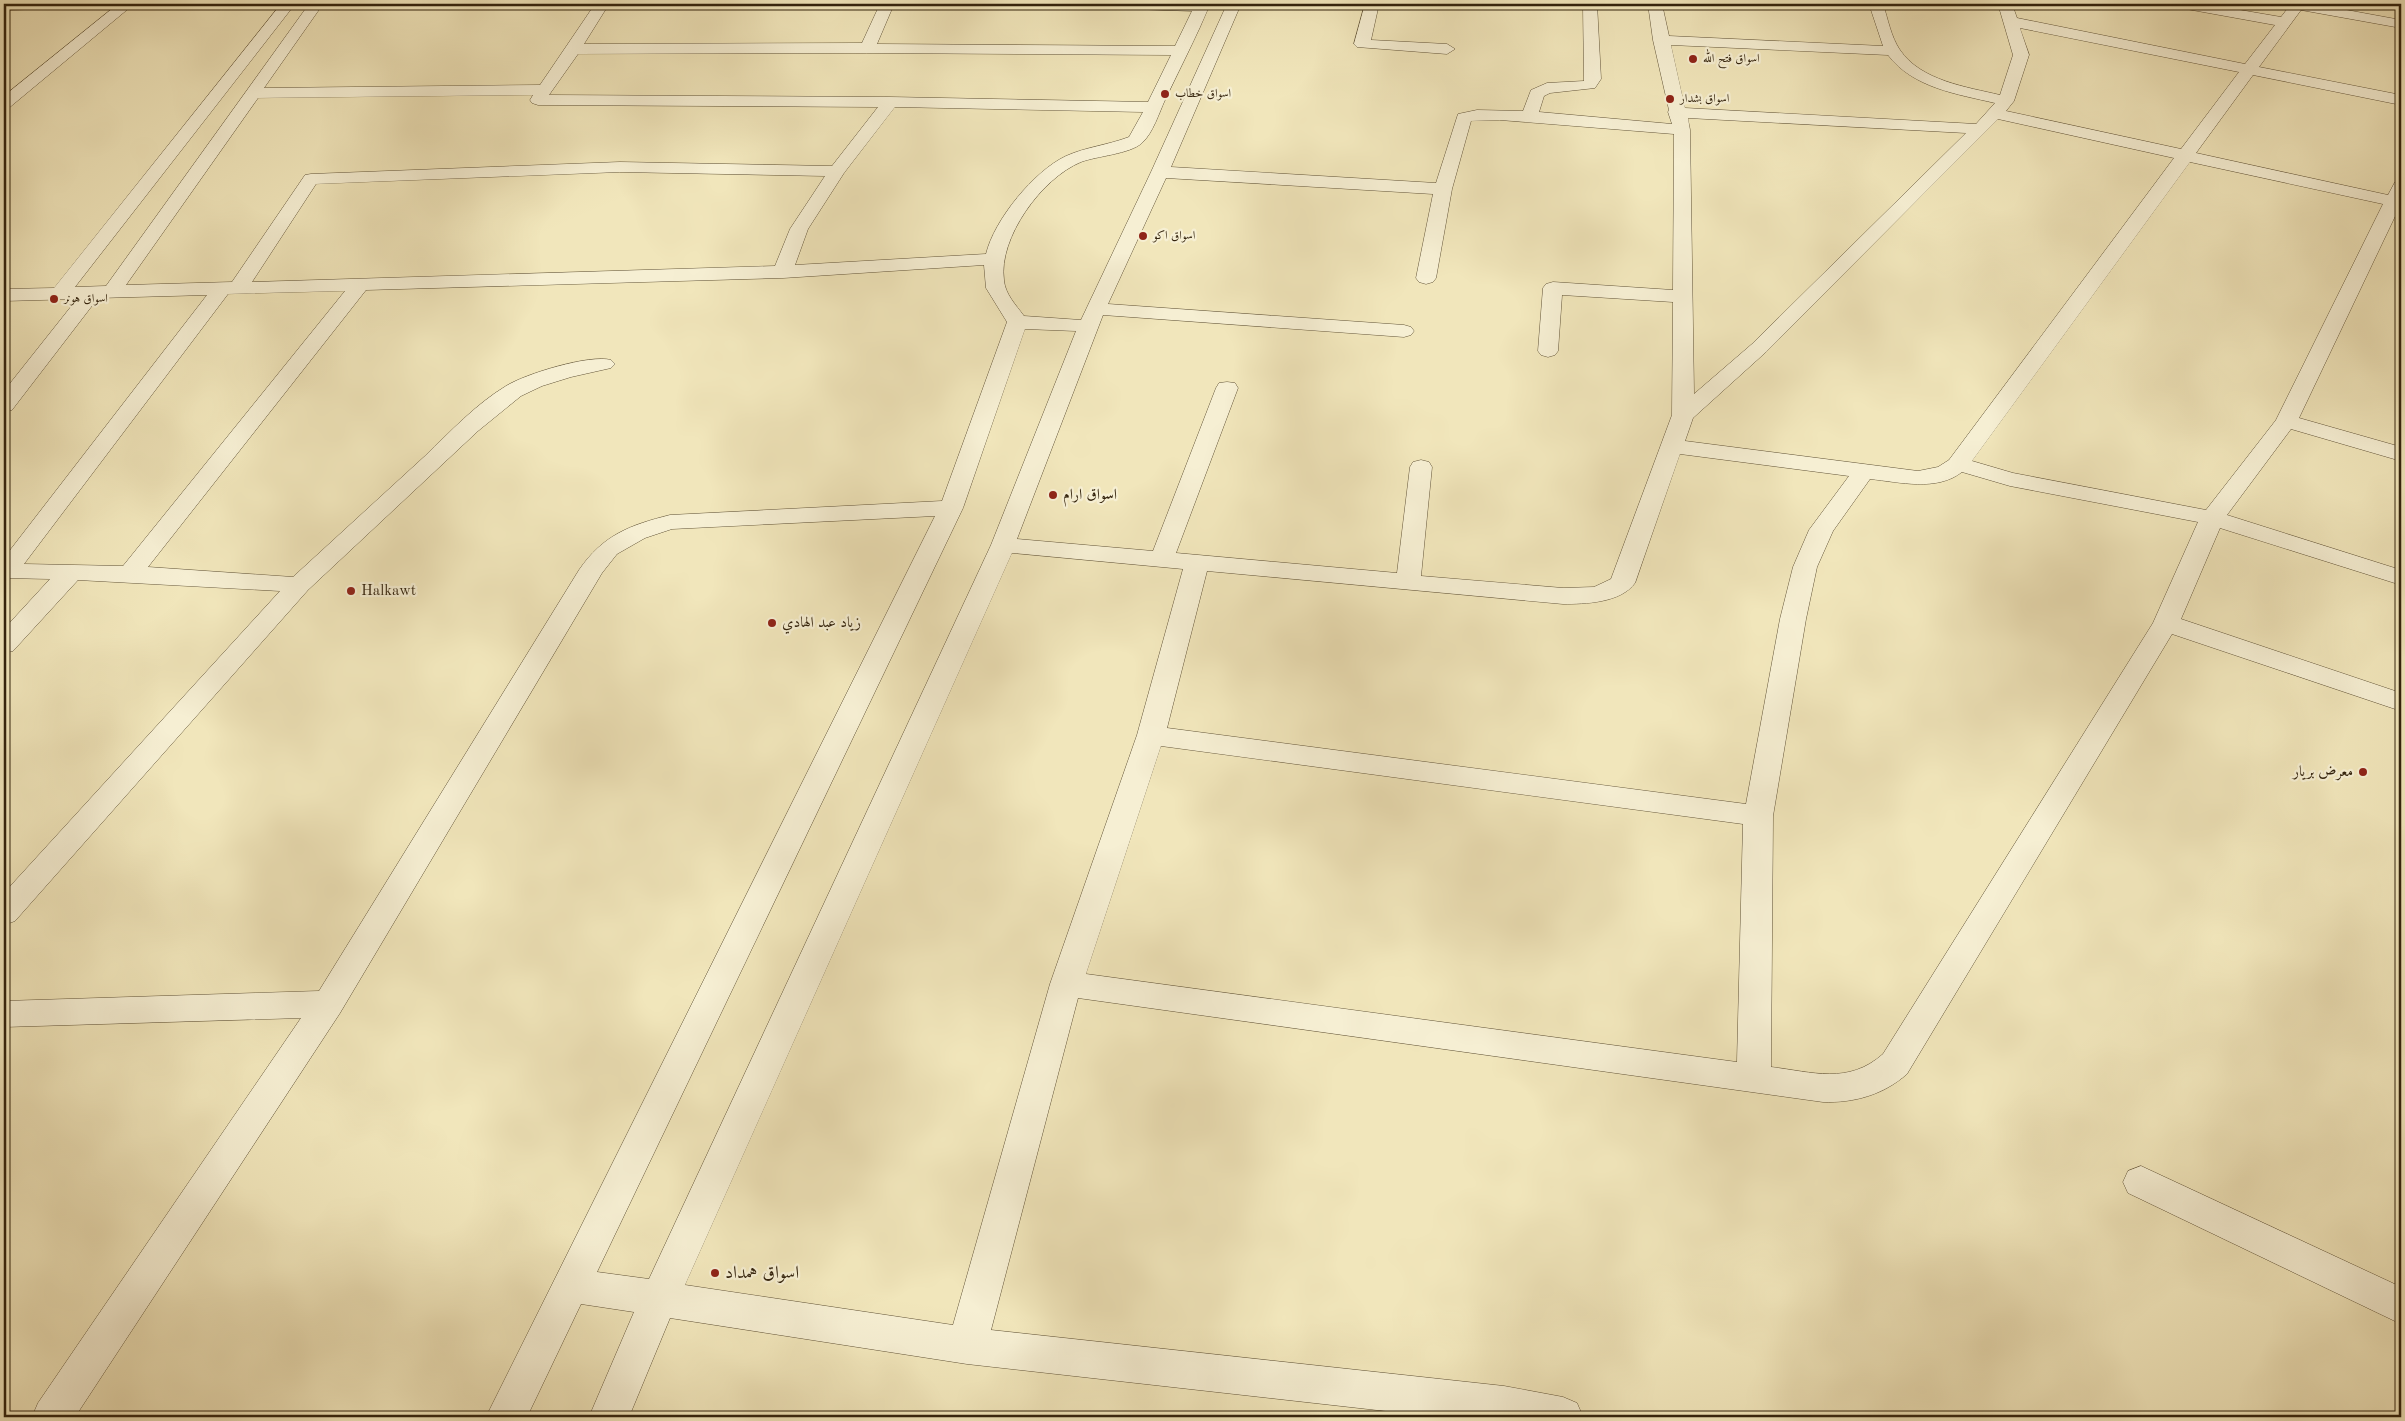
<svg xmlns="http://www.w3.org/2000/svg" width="2405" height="1421" font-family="'Old Standard TT',Amiri,serif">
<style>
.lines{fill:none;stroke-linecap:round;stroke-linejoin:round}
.minor-casing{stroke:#625438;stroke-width:1}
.minor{fill:#f6efd3;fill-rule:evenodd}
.poi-dot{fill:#8f2418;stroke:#f6efd3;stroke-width:2}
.labels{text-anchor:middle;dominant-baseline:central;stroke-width:4.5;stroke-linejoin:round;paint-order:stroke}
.far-poi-label{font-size:12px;fill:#33230d;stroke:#f6efd3;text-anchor:start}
.poi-label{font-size:15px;fill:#33230d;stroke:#f6efd3;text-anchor:start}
.near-poi-label{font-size:18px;fill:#33230d;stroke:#f6efd3;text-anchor:start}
</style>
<rect width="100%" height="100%" fill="#f1e6bb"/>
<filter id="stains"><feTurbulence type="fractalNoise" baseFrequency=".004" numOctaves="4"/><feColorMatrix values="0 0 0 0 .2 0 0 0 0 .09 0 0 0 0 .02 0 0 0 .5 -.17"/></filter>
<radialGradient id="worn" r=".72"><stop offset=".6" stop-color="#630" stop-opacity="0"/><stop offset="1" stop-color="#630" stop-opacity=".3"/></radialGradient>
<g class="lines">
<g class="minor-casing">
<path id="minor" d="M4 4H93L86 8 4 10Z
M118 4H134L10 107 4 109V96Z
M281 4H295L75 287 106 286 309 4H323L264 88 540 85 595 4H609L584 44 862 43 880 4H894L877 44 1175 46 1192 11 1104 8 1097 4H1210C1197 36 1180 68 1165 100 1159 113 1153 133 1142 143 1130 154 1097 156 1081 162 1042 178 998 238 1004 280 1005 294 1016 305 1024 316L1081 320 1151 172 1227 4H1241L1171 167 1436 183 1458 114 1477 110 1523 111 1531 90 1547 83 1584 81 1583 4H1597L1601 79 1595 88 1550 93 1544 96 1539 112 1672 124 1668 112 1669 110 1653 40 1648 4H1662L1669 36 1883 46 1869 4H1883C1888 19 1891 37 1900 50 1921 81 1967 87 2000 95L2013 55 1998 4H2012L2017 18 2245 64 2275 25 2181 8 2176 7 2174 4H2205L2281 17 2291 4H2314L2401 20V28L2301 10 2259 67 2401 95V105L2253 75 2196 153 2388 195 2395 182 2401 181V208H2399L2299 418 2401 447V461L2291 429 2227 515 2401 570V585L2220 528 2181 619 2401 693V711L2172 634 1907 1074C1883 1095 1854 1103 1823 1102L1078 998 991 1330 1504 1386 1563 1397 1577 1403 1583 1417H1439L967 1364 670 1318 629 1417H589L634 1312 581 1304 527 1417H486L935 516 672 529 645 538 617 554 602 573 340 1013 75 1417H32L38 1403 301 1018 4 1027V1001L319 991 579 570C603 535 630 525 670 515L942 501 1007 322 986 288 984 265 783 278 366 290 148 567 293 577C337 537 381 496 425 456 450 432 476 404 506 386 525 374 590 354 611 360L615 364 611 368 571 377 542 386 521 396 478 431 308 590 15 921 4 925V893L280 591 78 580 13 651 4 653V629L50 579 4 578V558L207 295 98 298 12 410 4 412V391L77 299 4 301V289L54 288ZM2020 28 2239 72 2181 149 2006 111 2014 101 2029 55ZM1671 45 1888 55C1913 88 1957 94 1995 103L1976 124 1685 108ZM867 53 1171 55 1148 102 890 97 549 95 578 54ZM533 95 530 100 532 103 538 105 878 107 832 166 620 162 311 174 305 175 232 282 126 285 258 98ZM895 107 1143 112 1129 137C1108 145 1086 147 1066 156 1034 171 994 220 986 254L795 265 808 229 844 173ZM1688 118 1966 133 1752 344 1694 394 1690 130ZM1998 119 2174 158 1949 460 1938 467 1918 471 1685 441 1693 418 1766 352ZM1500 120 1674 134 1673 290 1553 282 1546 284 1543 288 1538 351 1541 355 1548 357 1555 355 1558 351 1562 295 1673 302 1672 415 1611 579 1594 587 1563 588 1421 576 1432 467 1429 462 1421 460 1413 462 1410 467 1397 573 1176 553 1238 388 1235 383 1227 382 1219 383 1216 388 1153 551 1017 539 1103 315 1404 337 1411 335 1414 331 1411 327 1404 325 1108 304 1166 178 1433 194 1416 278 1419 282 1426 284 1433 282 1436 278 1452 189 1471 121ZM2190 162 2383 204 2276 420 2206 510 2013 473 1972 461ZM620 172 825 176 790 229 775 266 252 282 316 184ZM345 291 123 566 24 564 228 294ZM1025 329 1076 331 991 545 649 1279 597 1272 963 508ZM1680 454 1849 476 1809 530 1793 567 1780 619 1746 804 1167 728 1207 571 1563 604C1585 604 1621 603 1635 583ZM1962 472 2010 486 2198 522 2153 623 1883 1054C1848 1085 1813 1072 1771 1067L1773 816 1806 619 1817 567 1833 531 1870 479C1899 482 1937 492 1962 472ZM1012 553 1183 569 1137 735 1050 984 953 1325 685 1285ZM1161 746 1743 824 1737 1062 1086 974Z
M1365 4H1379L1371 40 1447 44 1455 49 1447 54 1357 47 1354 44Z
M2141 1166 2401 1287V1324L2128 1193 2123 1182 2128 1171Z"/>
</g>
<use href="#minor" class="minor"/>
</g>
<g class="poi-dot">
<circle cx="1693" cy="59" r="5"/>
<circle cx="1165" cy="94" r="5"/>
<circle cx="1670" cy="99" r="5"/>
<circle cx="1143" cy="236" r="5"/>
<circle cx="54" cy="299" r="5"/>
<circle cx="1053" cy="495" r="5"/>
<circle cx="351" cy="591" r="5"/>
<circle cx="772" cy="623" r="5"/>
<circle cx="2363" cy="772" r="5"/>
<circle cx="715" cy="1273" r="5"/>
</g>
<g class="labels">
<g class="far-poi-label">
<text x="1703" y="59">اسواق فتح الله</text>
<text x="1175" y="94">اسواق خطاب</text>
<text x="1680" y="99">اسواق بشدار</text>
<text x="1153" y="236">اسواق اكو</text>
<text x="64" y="299">اسواق هونر</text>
</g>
<g class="poi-label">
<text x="1063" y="495">اسواق ارام</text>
<text x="361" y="591">Halkawt</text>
<text x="782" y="623">زياد عبد الهادي</text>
<text x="2353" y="772" text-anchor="end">معرض بريار</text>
</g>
<g class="near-poi-label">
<text x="725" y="1273">اسواق همداد</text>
</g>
</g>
<rect width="2405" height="1421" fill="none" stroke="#f1e6bb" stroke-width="20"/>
<rect x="5" y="5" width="2395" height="1411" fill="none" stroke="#33230d" stroke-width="2.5"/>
<rect x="10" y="10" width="2385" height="1401" fill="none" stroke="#33230d"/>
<rect width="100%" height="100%" filter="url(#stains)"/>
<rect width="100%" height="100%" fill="url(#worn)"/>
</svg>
